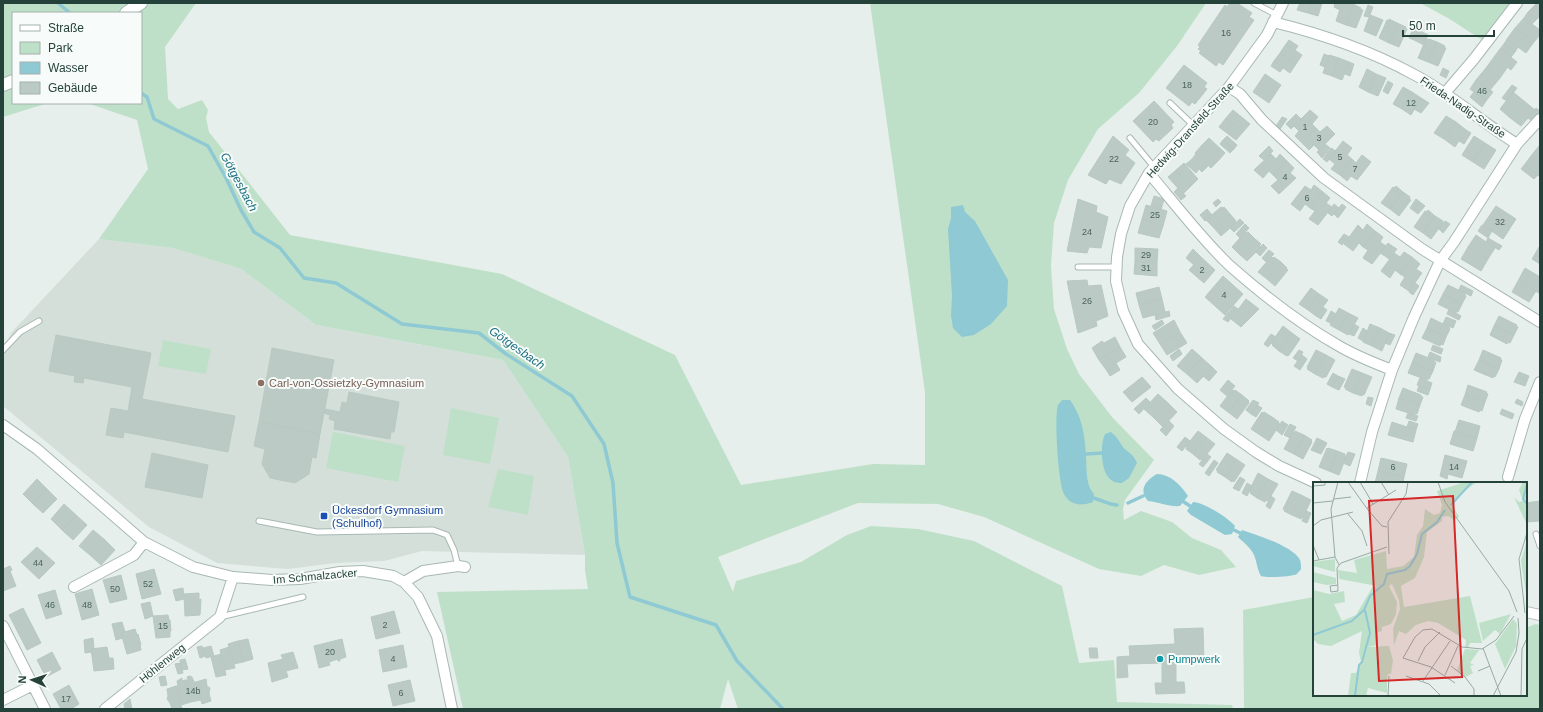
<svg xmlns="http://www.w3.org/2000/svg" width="1543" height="712" font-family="Helvetica,sans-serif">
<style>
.built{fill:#d4dfda}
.green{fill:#bfe0c8}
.water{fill:#8ec9d4}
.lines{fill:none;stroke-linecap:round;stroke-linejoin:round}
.stream{stroke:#8ec9d4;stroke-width:3.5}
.building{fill:#bbcac4;stroke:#b8c9c2}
.lane-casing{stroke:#a8b8b2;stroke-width:7}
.street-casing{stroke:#a8b8b2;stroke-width:12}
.secondary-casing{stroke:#a4bbb3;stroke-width:14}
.lane{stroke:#fff;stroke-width:5}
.street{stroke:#fff;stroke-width:10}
.secondary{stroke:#fff;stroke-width:12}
.education-dot{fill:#8d6e63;stroke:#f7fbf9;stroke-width:1.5}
.transit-dot{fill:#1a4fb4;stroke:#f7fbf9;stroke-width:1.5}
.culture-dot{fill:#0f9aa8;stroke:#f7fbf9;stroke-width:1.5}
.labels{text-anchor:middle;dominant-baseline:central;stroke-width:4;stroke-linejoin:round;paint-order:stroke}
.number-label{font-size:9px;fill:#4a645c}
.street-label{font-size:11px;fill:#24423a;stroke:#f7fbf9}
.education-label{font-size:11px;fill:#785e54;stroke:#f7fbf9;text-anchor:start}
.transit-label{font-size:11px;fill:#164399;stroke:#f7fbf9;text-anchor:start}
.culture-label{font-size:11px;fill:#0d838f;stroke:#f7fbf9;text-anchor:start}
.water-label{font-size:12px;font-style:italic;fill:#1c6f80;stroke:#f7fbf9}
.inset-river{fill:none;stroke:#8ec9d4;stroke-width:2}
.inset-road{fill:none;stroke:#98aaa4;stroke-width:1}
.view{fill:#d62828;fill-opacity:0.15;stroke:#d62828;stroke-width:2}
.inset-edge{fill:none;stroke:#24423a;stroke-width:2}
</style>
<rect width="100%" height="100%" fill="#e6efeb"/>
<path class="built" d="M99 239 173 248 241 269 316 325 503 360 568 457 585 555 422 551 384 561 335 563 288 569 217 563 149 527 3 406V352L11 333Z"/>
<path class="green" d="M3 3H196L165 47 168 99 178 109 202 100 208 110 206 118 209 132 290 235 502 274 675 355 741 485 873 464 925 465V392L870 3H1206L1177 46 1139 93 1098 129 1068 180 1054 223 1051 266 1054 309 1067 349 1079 374 1112 417 1154 460 1125 500 1123 509 1124 520 1141 511 1172 522 1192 538 1221 550 1236 567 1199 575 1164 565 1141 576 1099 569 984 517 938 504 858 503 718 557 733 592 736 581 801 562 847 535 871 526 918 529 974 541 1062 586 1079 663 1114 660 1117 702 1232 705 1233 709H738L728 679 720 709H463L437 592 588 589 585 570V555L568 457 503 360 316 325 241 269 173 248 99 239 148 169 137 120 87 103H141V13H13V103H48L3 117Z
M1420 3H1512L1482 40 1448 18Z
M163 340 211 349 206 374 158 366Z
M451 408 499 418 490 464 443 455Z
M333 432 405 446 398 482 326 468Z
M498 469 534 476 528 515 488 507Z
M1314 597V695H1526V628L1535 624 1540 625V709H1244L1243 610Z"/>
<path class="water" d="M963 205 965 212 975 221 1008 280 1007 306 991 324 974 335 962 337 953 328 951 316 952 296 948 229 951 218V207Z
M1062 400H1070C1082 416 1085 436 1086 456 1087 469 1085 484 1094 494L1093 502C1082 506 1070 506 1064 494 1058 482 1054 417 1058 405 1059 403 1061 402 1062 400Z
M1111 432C1117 437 1117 438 1121 444 1126 453 1133 452 1137 463L1129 478 1122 483C1117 483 1112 482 1108 477 1101 468 1100 444 1105 434Z
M1157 474C1170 474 1181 485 1188 496L1180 506C1169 507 1159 502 1148 501 1138 490 1146 480 1157 474Z
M1193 502C1205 503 1227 517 1235 526L1232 534 1225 535 1191 515 1187 511Z
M1242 530C1256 535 1293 546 1300 560 1301 562 1301 566 1301 569 1301 570 1297 573 1297 574 1291 577 1268 578 1261 576 1257 569 1257 562 1254 555 1251 548 1243 542 1238 537Z"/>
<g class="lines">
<path class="stream" d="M58 3 70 13
M141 93 147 97 154 119 208 146 226 178 241 210 254 232 280 248 304 278 336 283 402 324 479 333 506 354 572 396 604 444 613 483 617 543 630 597 716 625 737 661 783 709
M1086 454 1102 453
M1093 498C1102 500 1109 505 1117 505
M1184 502 1190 506
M1128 503 1143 496
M1234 530 1240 533"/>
</g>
<path class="building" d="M1230 3 1236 5 1237 3 1252 13 1249 17 1254 20 1223 65 1219 62 1216 66 1199 53 1201 51 1198 49 1200 47 1198 45 1225 5 1227 7Z
M1300 3H1311L1308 13 1297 10Z
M1311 3H1322L1318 16 1308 13Z
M1335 3H1342L1340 10 1334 7Z
M1342 3 1353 4 1346 25 1336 21Z
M1537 3H1540V11L1534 6Z
M1353 4 1361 8V10H1363L1356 28 1346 25Z
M1368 5 1373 7 1369 17 1364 16Z
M1534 6 1540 11V16L1537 19 1528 12Z
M1528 12 1537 19 1532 24 1524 18Z
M1370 15 1383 20 1376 36 1364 31Z
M1524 18 1540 30V35L1534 42 1515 28Z
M1389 19 1397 23 1389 43 1379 38 1387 20 1389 21Z
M1397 23 1406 27 1405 29H1407L1399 47 1389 43Z
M1414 26 1419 28 1414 40 1409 38Z
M1515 28 1534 42 1526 53 1507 39Z
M1418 30 1428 35 1424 45 1414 40Z
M1426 39 1428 40 1429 39 1437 42 1428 62 1418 58Z
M1507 39 1518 47 1515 52 1504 44Z
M1289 40 1298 46 1295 50 1286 44Z
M1437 42 1445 46 1444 48H1446L1438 66 1428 62Z
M1286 44 1302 55 1296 64 1280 53Z
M1504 44 1515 52 1511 57 1500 49Z
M1500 49 1517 62 1511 70 1494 57Z
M1280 53 1296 64 1290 73 1274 61Z
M1324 54 1329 56 1325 67 1320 65Z
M1329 55 1339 58 1332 76 1323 73Z
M1494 57 1507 68 1500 78 1486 68Z
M1339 58 1349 62 1342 80 1332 76Z
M1274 61 1283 68 1280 72 1271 66Z
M1349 62 1354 64 1350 76 1345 74Z
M1184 65 1207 83 1204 87 1207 89 1195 104 1192 102 1189 106 1166 88Z
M1443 68 1449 71 1446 78 1440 75Z
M1486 68 1500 78 1490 90 1476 80Z
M1367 69 1376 74 1368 92 1359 87Z
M1265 74 1281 85 1275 94 1259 83Z
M1376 74 1386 78 1378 96 1368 92Z
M1476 80 1493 92 1486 101 1470 89Z
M1388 81 1393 84 1388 94 1383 91Z
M1259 83 1275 94 1269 103 1253 92Z
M1512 85 1517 88 1507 101 1502 98Z
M1403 87 1412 92 1402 109 1393 104Z
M1412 92 1421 98 1411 115 1402 109Z
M1474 92 1486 101 1482 107 1470 97Z
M1513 92 1524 101 1509 117 1500 109Z
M1421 98 1429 103 1421 113 1414 109Z
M1154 101 1174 122 1171 125 1173 128 1159 141 1156 139 1153 142 1133 121Z
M1524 101 1535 110 1521 126 1509 117Z
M1536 108 1540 111 1532 121 1528 118Z
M1233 110 1250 124 1243 132 1226 118Z
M1310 110 1318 117 1312 124 1316 128 1302 143 1295 136 1299 131 1294 126Z
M1296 114 1301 119 1291 129 1286 124Z
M1446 116 1456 122 1444 139 1434 133Z
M1282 117 1287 119 1280 129 1276 126Z
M1226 118 1243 132 1236 140 1219 127Z
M1456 122 1466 130 1455 147 1444 139Z
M1327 126 1335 134 1319 150 1314 145 1309 150 1302 143 1316 128 1320 132Z
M1466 130 1471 133 1464 144 1459 141Z
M1113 136 1129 150 1125 155 1135 163 1121 184 1109 179 1106 184 1088 175Z
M1227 136 1237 145 1234 149 1223 140Z
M1474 136 1485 143 1473 162 1462 155Z
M1209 138 1225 153 1218 161 1202 145Z
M1223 140 1234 149 1230 153 1220 144Z
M1343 141 1352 148 1347 155 1352 159 1340 175 1331 169 1335 164 1329 159Z
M1485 143 1496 150 1484 169 1473 162Z
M1325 144 1330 148 1322 158 1317 152Z
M1202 145 1218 161 1211 168 1195 153Z
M1269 146 1273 151 1264 160 1259 156Z
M1539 146H1540V163L1531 156Z
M1331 148 1336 151 1327 162 1323 159Z
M1196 154 1208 166 1202 172 1191 160Z
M1271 154 1276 159 1280 154 1287 161 1273 175 1269 171 1263 178 1254 170Z
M1362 155 1371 162 1357 180 1351 176 1347 181 1340 175 1352 159 1356 163Z
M1531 156 1540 163V177L1525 164Z
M1191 160 1199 169 1196 173 1186 164Z
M1287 161 1294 168 1290 173 1296 178 1279 194 1271 186 1278 180 1273 175Z
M1184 163 1198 179 1191 186 1176 170Z
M1525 164 1538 175 1534 179 1521 169Z
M1176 170 1191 186 1183 194 1168 177Z
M1314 185 1323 192 1310 208 1305 204 1300 211 1291 204 1305 186 1311 190Z
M1396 186 1403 192 1390 209 1381 203 1393 187 1395 188Z
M1178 188 1186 196 1181 200 1174 192Z
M1323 192 1330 198 1326 203 1332 207 1318 225 1309 219 1315 211 1310 208Z
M1403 192 1410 197 1409 199 1411 200 1399 216 1390 209Z
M1154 196 1164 199 1161 210 1151 206Z
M1078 199 1097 206 1096 212 1108 217 1101 248 1089 247 1087 253 1067 251Z
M1218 199 1221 202 1216 207 1213 203Z
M1416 199 1420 202 1414 211 1410 208Z
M1420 202 1425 206 1418 214 1414 211Z
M1334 204 1339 208 1332 216 1328 213Z
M1342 204 1346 207 1338 218 1334 214Z
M1146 205 1167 211 1163 226 1142 219Z
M1496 206 1516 219 1503 239 1483 225Z
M1221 207 1223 208 1224 207 1230 214 1214 228 1206 220Z
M1207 209 1212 215 1205 221 1200 215Z
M1428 210 1435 216 1423 233 1414 227 1425 211 1427 212Z
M1230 214 1236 221 1234 222 1236 223 1221 236 1214 228Z
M1435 216 1443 221 1442 223H1443L1431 239 1423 233Z
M1142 219 1163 226 1159 238 1138 233Z
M1240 219 1244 223 1234 232 1230 228Z
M1445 221 1450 224 1443 233 1439 229Z
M1245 224 1249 228 1240 238 1236 234Z
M1367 224 1375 231 1363 247 1359 243 1353 251 1344 244 1358 225 1363 230Z
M1482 225 1492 231 1488 238 1478 231Z
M1375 231 1383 237 1380 242 1386 246 1372 264 1363 258 1368 250 1363 247Z
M1245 232 1246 233 1248 232 1254 238 1239 254 1232 247Z
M1344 234 1349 237 1342 245 1338 242Z
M1476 235 1495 248 1488 259 1468 247Z
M1254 238 1261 244 1259 246 1261 247 1247 261 1239 254Z
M1488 238 1502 246 1499 250 1486 242Z
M1388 243 1392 246 1385 256 1380 253Z
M1263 244 1267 248 1260 256 1256 252Z
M1392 246 1397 249 1389 259 1385 256Z
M1468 247 1488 259 1481 271 1461 259Z
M1539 247 1540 248V264L1532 259Z
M1135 248 1158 249 1157 263 1135 261Z
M1193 249 1201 257 1194 265 1186 258Z
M1269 250 1274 254 1266 262 1262 258Z
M1404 252 1412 257 1400 274 1395 270 1390 278 1381 271 1394 253 1400 257Z
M1201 257 1215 270 1204 283 1189 270Z
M1271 257 1273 258 1274 257 1281 262 1267 279 1258 272Z
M1412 257 1420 264 1416 269 1422 273 1409 291 1400 285 1405 277 1400 274Z
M1135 261 1157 263V276L1134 274Z
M1281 262 1287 268 1286 269 1288 270 1275 286 1267 279Z
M1525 268 1540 277 1539 293 1518 281Z
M1223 276 1243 294 1225 315 1205 297Z
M1087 280 1088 286 1101 285 1108 316 1096 321 1097 326 1078 333 1067 281Z
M1518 281 1536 291 1529 302 1512 292Z
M1415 283 1419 286 1413 295 1409 292Z
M1448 285 1465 293V295L1466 296 1462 304 1443 294Z
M1461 285 1473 291 1471 296 1459 290Z
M1159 287 1162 299 1139 305 1136 293Z
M1311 288 1319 294 1308 310 1299 304Z
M1319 294 1328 300 1316 316 1308 310Z
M1443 294 1462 304 1458 312 1456 311V313L1438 304Z
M1162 299 1165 312 1143 318 1139 305Z
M1246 299 1259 309 1241 327 1231 319Z
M1234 306 1238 309 1228 322 1223 319Z
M1323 307 1327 310 1321 319 1316 316Z
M1339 308 1348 313 1339 330 1330 325Z
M1449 309 1461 316 1459 320 1447 314Z
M1169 311 1170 316 1156 320 1155 315Z
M1331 311 1336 314 1331 323 1326 321Z
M1348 313 1358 318 1348 335 1339 330Z
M1499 316 1517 325 1516 326 1518 327 1514 335 1494 326Z
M1446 317 1456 321 1453 328 1443 324Z
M1431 318 1449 327V328L1450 329 1446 337 1427 328Z
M1162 320 1164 324 1155 330 1152 326Z
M1174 320 1180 332 1160 344 1153 333Z
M1354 324 1359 327 1354 336 1349 334Z
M1370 324 1380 328 1372 346 1363 342Z
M1283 326 1292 333 1279 351 1272 345 1273 344 1271 343Z
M1494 326 1514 335 1510 343 1508 342 1507 344 1490 335Z
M1363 328 1367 331 1363 341 1358 338Z
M1380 328 1389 333 1382 351 1372 346Z
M1427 328 1446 337 1443 345 1441 344 1440 346 1422 338Z
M1180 332 1187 343 1167 355 1160 344Z
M1292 333 1300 339 1289 355 1287 356 1279 351Z
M1389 333 1395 335 1390 345 1385 343Z
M1271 334 1276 337 1268 347 1264 344Z
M56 335 151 353 142 399 235 416 228 452 124 432 123 438 106 435 111 408 128 411 132 387 84 378 83 383 74 382 75 376 49 371Z
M1115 337 1120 347 1099 360 1092 348 1102 341 1104 343Z
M1433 345 1443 349 1441 354 1431 350Z
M1120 347 1126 357 1116 363 1117 365 1107 371 1099 360Z
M272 348 334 360 320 434 259 422Z
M1179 349 1182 354 1173 361 1170 356Z
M1192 349 1202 358 1187 374 1177 366Z
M1299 350 1303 352 1298 361 1293 358Z
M1316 350 1326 355 1315 374 1307 369 1308 368 1307 367Z
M1483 350 1501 358 1500 360H1502L1499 369 1479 360Z
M1430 352 1441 357 1440 362 1428 357Z
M1416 353 1434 360V362H1436L1433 371 1412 363Z
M1302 355 1307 359 1300 370 1294 366Z
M1326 355 1335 360 1326 377H1324L1323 378 1315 374Z
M1202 358 1212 367 1197 383 1187 374Z
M1479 360 1499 369 1495 377 1493 376V378L1474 370Z
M1412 363 1433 371 1429 379H1428L1427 380 1408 373Z
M1117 365 1120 370 1110 376 1107 371Z
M1212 367 1217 372 1209 381 1203 376Z
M1352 369 1362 373 1353 393 1345 389 1346 388 1344 387Z
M1519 372 1529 376 1527 381 1517 376Z
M1333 373 1338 376 1332 387 1327 384Z
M1362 373 1372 377 1364 395 1362 394V396L1353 393Z
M1338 376 1345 379 1339 390 1332 387Z
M1517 376 1527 381 1525 386 1514 382Z
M1142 377 1151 387 1132 402 1123 392Z
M1420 378 1432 383 1430 389 1417 385Z
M1228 380 1235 386 1227 396 1220 390Z
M1468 385 1487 392 1486 393 1488 394 1485 402 1465 395Z
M1419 386 1430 389 1428 395 1417 391Z
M1403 388 1421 395V397H1423L1420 405 1399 398Z
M1232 390 1234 391 1235 390 1242 395 1228 412 1220 406Z
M349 392 399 402 394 432H391L390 439 334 429 335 421 329 419 330 415 324 413 325 409 340 412 342 402 347 403Z
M1158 394 1168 403 1154 418 1144 409Z
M1242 395 1249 401 1248 402 1249 403 1237 419 1228 412Z
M1465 395 1485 402 1482 411 1480 410 1479 412 1461 405Z
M1368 397 1373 398 1371 406 1366 404Z
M1146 398 1150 402 1139 414 1134 409Z
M1399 398 1420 405 1417 414 1415 413V415L1396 409Z
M1517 399 1523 402 1522 406 1515 403Z
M1253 400 1259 403 1251 414 1246 410Z
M1168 403 1177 412 1163 427 1154 418Z
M1257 405 1262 408 1256 417 1251 414Z
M1502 409 1514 414 1512 419 1500 414Z
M1262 412 1263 414 1264 412 1272 417 1260 435 1251 429Z
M1408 413 1418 416 1416 421 1406 418Z
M1272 417 1279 422 1278 423 1280 424 1269 441 1260 435Z
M1459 420 1480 426 1477 438 1455 432Z
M1169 421 1174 426 1166 436 1160 430Z
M1282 421 1288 425 1282 435 1276 430Z
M1409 421 1418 424 1416 430 1407 427Z
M259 422 320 434 316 458 312 457 309 474 295 483 270 478 262 464 265 449 254 446Z
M1392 422 1416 430 1413 442 1388 435Z
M1290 424 1296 427 1290 438 1284 435Z
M1198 431 1206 437 1193 454 1186 449 1187 447 1186 446Z
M1295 431 1304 435 1294 454 1284 449 1293 432 1295 433Z
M1454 431 1477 438 1473 451 1450 444Z
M1304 435 1312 440 1311 441 1312 442 1303 459 1294 454Z
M1185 437 1190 441 1182 451 1177 447Z
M1206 437 1215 444 1202 460 1201 458 1200 460 1193 454Z
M1317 438 1321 440 1316 452 1311 450Z
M1321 440 1327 443 1321 454 1316 452Z
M1327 448 1328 449V448L1337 451 1329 471 1319 467Z
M1337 451 1345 454V456L1346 457 1339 475 1329 471Z
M1348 452 1355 454 1350 466 1343 463Z
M152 453 208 465 202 498 145 487Z
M1227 453 1236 459 1225 477 1217 472 1218 471 1216 470Z
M1207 454 1211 457 1203 467 1199 464Z
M1445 455 1467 461 1462 478 1448 474 1447 479 1440 476Z
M1381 458 1407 464 1404 477 1378 471Z
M1236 459 1245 465 1234 482 1233 480 1232 482 1225 477Z
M1214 460 1218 463 1209 476 1205 473Z
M1378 471 1404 477 1403 483H1375Z
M1258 473 1268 479 1257 498 1250 493 1251 492 1249 491Z
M1240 477 1245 480 1239 491 1233 488Z
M37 479 47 489 33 504 23 494Z
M1268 479 1278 484 1268 501 1266 500 1265 502 1257 498Z
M1247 483 1252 486 1247 496 1242 493Z
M47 489 57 499 43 513 33 504Z
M1292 491 1301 495 1292 515 1284 511 1285 510 1283 509Z
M1301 495 1311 500 1303 518 1302 517 1301 519 1292 515Z
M1271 496 1275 499 1270 509 1266 506Z
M1540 501V521L1526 522V503Z
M64 504 76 515 62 530 51 519Z
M1306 511 1311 513 1307 523 1302 521Z
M76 515 87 525 73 540 62 530Z
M93 530 105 540 90 555 79 546Z
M105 540 115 550 101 565 90 555Z
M37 547 55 563 39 579 21 562Z
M10 566 12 570 3 574V569Z
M154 569 161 594 142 599 136 574Z
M10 571 16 586 3 591V574Z
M121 575 127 599 110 603 103 580Z
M183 588 184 599 176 601 173 590Z
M92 589 99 615 82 620 75 594Z
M55 590 62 614 46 619 38 595Z
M199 593V600L201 599 200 615 185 616 184 594Z
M150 602 153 616 145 619 141 604Z
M23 608 41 643 27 650 9 615Z
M394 611 400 633 376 639 371 617Z
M168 615 169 620H170L171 631H170V637L156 638 153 616Z
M122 622 125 632 121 633 123 638 116 640 112 624Z
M1203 628 1204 661 1176 662V682H1184L1185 693 1156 694 1155 683H1162V663L1127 664 1128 677 1117 678V657L1130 656 1129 646 1175 644 1174 629Z
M135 629 137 635 138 634 141 645H140L141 650 127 654 121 633Z
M93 638 94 649H91L92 652 85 653 84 640Z
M248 639 253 659 243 662 238 641Z
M342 639 346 657 340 659V661H338V659L329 662 330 665 319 668 314 646Z
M238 641 243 662 234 664 228 644Z
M403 645 407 667 383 672 379 650Z
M202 646 205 656 200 658 197 647Z
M211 646 214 656 206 658 203 648Z
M107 647 109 658H113L114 669 94 671 91 649Z
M229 647 235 668 225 670 220 650Z
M1089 648H1097L1098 658H1090Z
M52 652 61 669 46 677 37 660Z
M293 652 298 668 286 671 288 677 272 682 268 663 283 659 281 655Z
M221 654 226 675 216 677 211 657Z
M185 659 188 669 182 670 180 660Z
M180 663 183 673 178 674 175 664Z
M165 676 167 685 161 686 159 677Z
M190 676 192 677 194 682H196L201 700 191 702 185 680H188L187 677Z
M182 678V681L185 680 191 702 181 705 176 686H178L177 681Z
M206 679 207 686 210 688 209 693 211 701 202 704 196 682Z
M410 680 415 701 393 706 388 685Z
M69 685 79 704 71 709H61L53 694Z
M176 686 182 709H172L170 703 167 699 168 696 167 689Z
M130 699 132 709H125L124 704Z"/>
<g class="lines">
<g class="lane-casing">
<path id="lane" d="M1254 3 1277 15
M1170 103 1194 126
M1130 138 1154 167
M1078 267H1117
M3 350 20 332 39 321
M259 521 317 532 433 530 447 535 454 550 458 566
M1536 534 1540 546
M220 617 303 597"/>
</g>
<g class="street-casing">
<path id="street" d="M1283 3 1267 35 1229 87 1149 173 1130 206 1121 234 1117 257 1116 281 1123 311 1138 344 1178 389 1224 429 1256 452 1279 466 1316 483
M1273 22C1322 34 1369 50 1413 74 1450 93 1481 122 1517 144
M1229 87 1240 94 1262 120 1324 178 1422 249 1540 322
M1445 93 1474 59 1517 3
M1149 173C1175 204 1200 237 1229 265 1263 295 1300 324 1339 346 1356 356 1374 363 1392 370
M3 425 37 449 144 542 193 567 233 577 272 580 300 579 340 572 363 571 393 576 404 582 418 597 437 636 452 709
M1508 477 1525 419 1540 382
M1360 483 1372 432 1392 370 1414 317 1440 261 1454 242 1517 144 1540 119
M404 582 423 571 458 566 465 567
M74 587 134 555 144 542
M1526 612 1540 615
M3 626 45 709
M3 700 33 685
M105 709 220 617 233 577"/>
</g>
<g class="secondary-casing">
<path id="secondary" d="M126 13 141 3
M3 85 13 81"/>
</g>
<use href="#lane" class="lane"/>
<use href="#street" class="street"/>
<use href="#secondary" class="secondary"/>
</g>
<circle class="education-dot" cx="261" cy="383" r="4"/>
<rect class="transit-dot" x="320" y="512" width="8" height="8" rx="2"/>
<circle class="culture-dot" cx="1160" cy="659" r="4"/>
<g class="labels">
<g class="number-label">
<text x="1226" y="33">16</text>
<text x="1187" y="85">18</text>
<text x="1482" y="91">46</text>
<text x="1411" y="103">12</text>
<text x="1153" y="122">20</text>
<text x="1305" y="127">1</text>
<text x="1319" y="138">3</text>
<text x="1340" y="157">5</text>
<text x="1114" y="159">22</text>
<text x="1355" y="169">7</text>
<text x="1285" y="177">4</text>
<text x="1307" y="198">6</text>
<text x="1155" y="215">25</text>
<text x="1500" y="222">32</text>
<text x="1087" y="232">24</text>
<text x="1146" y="255">29</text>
<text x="1146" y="268">31</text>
<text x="1202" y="270">2</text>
<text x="1224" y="295">4</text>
<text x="1087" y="301">26</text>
<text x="1393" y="467">6</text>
<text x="1454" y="467">14</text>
<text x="38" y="563">44</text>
<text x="148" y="584">52</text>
<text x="115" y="589">50</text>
<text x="50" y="605">46</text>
<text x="87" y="605">48</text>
<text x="385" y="625">2</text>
<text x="163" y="626">15</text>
<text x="330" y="652">20</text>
<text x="393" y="659">4</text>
<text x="193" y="691">14b</text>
<text x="401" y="693">6</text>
<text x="66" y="699">17</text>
</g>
<g class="street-label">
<text transform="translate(1463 107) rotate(34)">Frieda-Nadig-Straße</text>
<text transform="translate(1190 130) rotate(-48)">Hedwig-Dransfeld-Straße</text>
<text transform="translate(315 576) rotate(-5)">Im Schmalzacker</text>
<text transform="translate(162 663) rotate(-39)">Höhlenweg</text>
</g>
<g class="education-label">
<text x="269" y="383">Carl-von-Ossietzky-Gymnasium</text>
</g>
<g class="transit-label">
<text x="332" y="510">Ückesdorf Gymnasium<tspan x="332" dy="13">(Schulhof)</tspan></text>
</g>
<g class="culture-label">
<text x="1168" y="659">Pumpwerk</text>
</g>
<g class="water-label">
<text transform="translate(239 182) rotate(62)">Götgesbach</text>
<text transform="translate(517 348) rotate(35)">Götgesbach</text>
</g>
</g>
<g transform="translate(1313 482)">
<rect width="214" height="214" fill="#e6efeb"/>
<path d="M152 0H164L148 11 140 24 146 35 141 38 135 34 129 35V39L114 50 111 75 102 96 88 104 91 125 157 114 169 161H157L155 166 152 165 153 158 125 141 115 139 103 143 93 152 86 149 81 163 80 147 87 127 86 118 79 102 76 104 84 120 83 132 78 142 69 145V149L65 150V163L54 165 76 164 80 178 78 192H75L74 196V211L55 206 53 214H35L38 191H43L48 179 46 171 49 149 18 164 5 162 0 157V108L16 112 31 109 32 120 21 122 29 139 43 133 59 106 64 104 26 97 25 88 44 91 41 78 73 69 74 87 90 84 101 75 104 53 110 44 112 27 121 33 127 31 129 23 124 9ZM210 0H214V43L201 15 206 20 210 19 206 8ZM214 58V118L208 79ZM22 77V90L0 84V80ZM0 90 23 96V102L14 103 0 100ZM198 132 187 152 182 148 170 159 166 141ZM200 137 204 142 203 164 192 187 182 162ZM152 167 166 168 157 181 161 183 157 184 160 191 153 195 144 188Z" fill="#bfe0c8"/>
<path class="inset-river" d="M214 2 210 17 214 22M138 23 159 0M51 128 57 114 71 102 74 92 92 88 97 84 104 72 109 52 124 40 132 28M0 153 39 139 51 128M42 214 46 183 49 180 57 151 52 128"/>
<path class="inset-road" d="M25 0 18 27 22 75 26 83M35 0 55 28 69 44 74 45M47 0 60 22M68 0 76 13M125 0 132 20 196 109 204 130M0 4 12 3V0M21 17 38 15M0 21 20 19M54 26 83 8M35 32 49 49 54 64M0 44 8 38 40 30M0 63 6 78M76 72 75 40 93 12 95 0M0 79 22 75M25 103 17 104 18 110 25 109 24 86 28 81 74 65M212 131 206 77 214 51M170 166 188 214M105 179 112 165 127 150M138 184 152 195 161 207V214M165 189 177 184M132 193 145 164M93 194 116 202 127 213M110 199 137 159M142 201 118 185 90 176 102 155 110 148 119 147 149 165 169 167 183 158 201 134M75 214 76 194M180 214 203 170 206 151 205 136M208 214 209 167 214 156"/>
<path class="view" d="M140 14 149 195 66 199 56 19Z"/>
<rect width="214" height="214" class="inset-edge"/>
</g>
<rect width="1543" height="712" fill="none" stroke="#24423a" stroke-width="8"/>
<rect x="12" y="12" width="130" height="92" fill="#f7fbf9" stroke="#a3b1ad"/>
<rect x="20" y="25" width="20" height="6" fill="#ffffff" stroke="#a3b1ad"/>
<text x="48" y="32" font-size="12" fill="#24423a">Straße</text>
<rect x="20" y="42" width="20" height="12" fill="#bfe0c8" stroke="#a3b1ad"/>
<text x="48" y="52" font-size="12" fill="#24423a">Park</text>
<rect x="20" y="62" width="20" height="12" fill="#8ec9d4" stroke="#a3b1ad"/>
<text x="48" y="72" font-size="12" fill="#24423a">Wasser</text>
<rect x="20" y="82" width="20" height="12" fill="#bbcac4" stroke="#a3b1ad"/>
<text x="48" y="92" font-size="12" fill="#24423a">Gebäude</text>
<g transform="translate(32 680) rotate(273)" stroke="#f7fbf9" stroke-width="3" paint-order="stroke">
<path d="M0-3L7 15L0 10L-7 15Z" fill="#24423a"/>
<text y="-6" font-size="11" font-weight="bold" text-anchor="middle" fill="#24423a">N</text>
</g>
<path d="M1403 30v6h91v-6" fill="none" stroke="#24423a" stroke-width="2"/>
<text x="1409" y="30" font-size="12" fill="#24423a" stroke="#f7fbf9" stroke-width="3" paint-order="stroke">50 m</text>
</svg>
